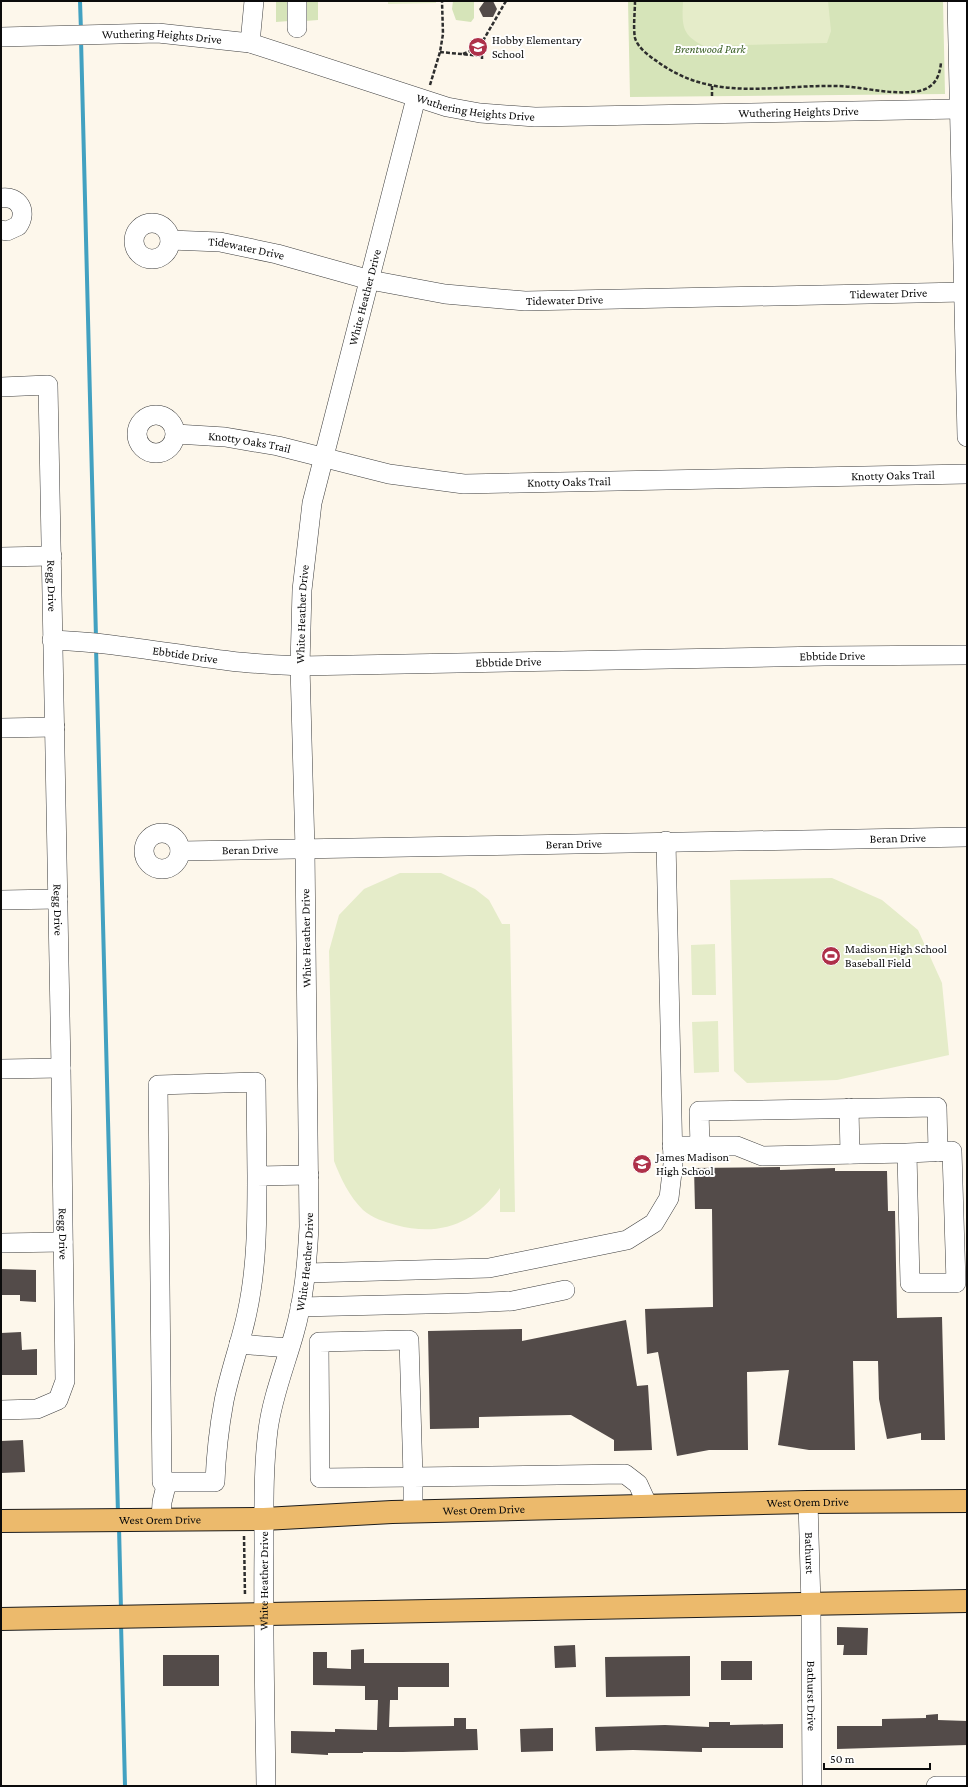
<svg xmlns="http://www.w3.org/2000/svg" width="968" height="1787" font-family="'Crimson Pro',serif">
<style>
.park{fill:#d6e4b9}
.pitch{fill:#e5ecc9}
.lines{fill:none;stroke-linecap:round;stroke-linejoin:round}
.stream{stroke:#42a1c1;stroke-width:4}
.building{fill:#534b49}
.minor-casing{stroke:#3e3e3e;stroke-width:20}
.major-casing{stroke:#1c1c1c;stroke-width:24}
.path{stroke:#2d2d2d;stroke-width:2.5;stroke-dasharray:4 2;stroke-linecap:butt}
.minor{stroke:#fff;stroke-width:19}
.major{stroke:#ecba6c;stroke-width:22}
.labels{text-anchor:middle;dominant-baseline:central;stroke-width:4;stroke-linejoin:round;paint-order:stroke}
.street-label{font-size:12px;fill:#0b0b0b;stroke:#fff}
.poi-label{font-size:12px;fill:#0b0b0b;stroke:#fff;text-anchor:start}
.park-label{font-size:12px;font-style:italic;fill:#375d22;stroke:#fff}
</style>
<rect width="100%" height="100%" fill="#fdf7eb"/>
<path class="park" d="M276 1H289V21L276 22Z
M305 1H318V20L305 21Z
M453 1H474V18L471 22 456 20 452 9Z
M628 1H943L945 94 630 97Z"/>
<path class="pitch" d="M388 1H436V3L388 4Z
M683 1H828L831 31 827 43 704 46C681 35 682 25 683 1Z
M400 873H441L475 889 489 900 502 924H510L515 1212H500V1188C474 1224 439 1237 396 1225 385 1222 372 1218 363 1210 349 1196 341 1179 334 1161L329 951 339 915 364 889Z
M832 878 882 900 918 930 942 983 949 1055 837 1080 747 1083 734 1071 730 880Z
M715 944 716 995H692L691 945Z
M718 1021 719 1072 694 1073 692 1022Z"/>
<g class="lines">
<path class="stream" d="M80 1 81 31
M81 39 96 638
M96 647 118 1514
M119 1527 121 1610
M121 1623 125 1786"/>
</g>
<path class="building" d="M493 1 497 9 493 17H483L479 9 484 2Z
M780 1167V1170L835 1168V1171H887L888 1211H895L897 1318 942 1317 945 1440H921V1433L887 1439 879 1399 878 1361H853L855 1450H809L778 1445 789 1370 747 1372 748 1450H709L677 1456 658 1352 647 1354 645 1309 713 1307 712 1209H695L694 1168Z
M1 1269 36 1270V1302L20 1301V1295H1Z
M626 1320 637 1386 648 1385 652 1450 614 1451V1440L571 1415 479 1417V1428L430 1429 428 1331 522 1329V1341Z
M21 1332 22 1350 37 1349V1375H1V1333Z
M23 1440 25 1472 1 1473V1441Z
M837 1627 868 1628 867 1655H843L844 1645H837Z
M575 1645 576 1667 555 1668 554 1646Z
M364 1649V1663H449V1687H398V1700H390L389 1727 454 1726V1718H466V1729H477L478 1750 403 1752H363V1753H328V1755L291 1753V1731L335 1732V1729L377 1730 378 1700H365V1686L313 1685V1652H327V1668L351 1669V1650Z
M163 1655H219V1686H163Z
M690 1656V1696L606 1697 605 1657Z
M721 1661H752V1680H721Z
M938 1714V1720L967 1721V1745L837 1749V1726H882V1719L926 1718V1715Z
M709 1722H730V1725L783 1724V1748H702V1752L633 1750 596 1751 595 1727 665 1725 709 1727Z
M553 1728V1751L521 1752 520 1729Z"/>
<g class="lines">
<g class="minor-casing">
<g id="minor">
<path d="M297 1V28"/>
<path d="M957 1 967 437"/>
<path id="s1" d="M1 37 158 33 250 43 447 107 480 113 535 117 959 109"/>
<path d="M250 43 254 1"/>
<path d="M1 198C19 195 28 212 18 226L7 231 1 230"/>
<circle cx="152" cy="241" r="18"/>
<path id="s2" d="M170 240 220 242 277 254 370 280 445 294 525 301 964 292"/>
<path id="s3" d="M1 387 48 385 61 1068 65 1381 58 1400 37 1409 1 1410"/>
<circle cx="156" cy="434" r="19"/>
<path id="s4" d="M176 434 225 437 278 446 389 474 464 484 967 474"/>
<path d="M1 557 52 556"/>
<path id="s5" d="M52 640C112 642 171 654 230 661 254 664 277 665 300 666L824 656 967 655"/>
<path d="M1 728 55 727"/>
<circle cx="162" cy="851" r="18"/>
<path id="s6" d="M180 851 967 837"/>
<path d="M1 900 58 899"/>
<path d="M1 1069 61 1068"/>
<path d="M849 1108 850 1154"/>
<path d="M672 1146H737L762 1156 907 1153 910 1283H956L952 1151 907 1153"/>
<path d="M700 1146 699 1111 937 1107 938 1152"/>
<path d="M257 1176C257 1222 257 1267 247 1313 241 1342 230 1371 224 1401 219 1428 216 1455 215 1482H162L158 1085 256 1082 257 1176 309 1175"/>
<path d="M1 1243 63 1242"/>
<path d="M307 1273 489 1268 627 1240 654 1223 669 1198 673 1164 666 841"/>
<path d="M300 1307 468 1303 512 1301 565 1290"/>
<path d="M409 1340 413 1477 320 1478 319 1342Z"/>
<path d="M239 1344 289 1348"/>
<path id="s7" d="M808 1502 811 1605 812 1786"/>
<path d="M413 1511V1477L625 1474 638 1484 648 1506"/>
<path d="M161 1520 162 1502 167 1482"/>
<path id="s8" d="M266 1786C265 1708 263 1629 264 1551 264 1510 263 1470 268 1430 272 1398 285 1366 294 1334 304 1299 307 1264 309 1227L305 849 300 666 302 590 312 503 416 98"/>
<path d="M936 1786H967"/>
</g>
</g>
<g class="major-casing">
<g id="major">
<path id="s9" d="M1 1521 264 1519 392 1512 808 1502 967 1501"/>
<path d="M1 1619 967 1601"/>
</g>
</g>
<path class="path" d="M635 1C635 12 633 27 635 38 638 48 649 56 658 62 713 102 771 85 834 86 862 86 891 96 919 91 934 88 940 77 941 62
M440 52 482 56V59
M463 54 472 50 484 39 506 1
M430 85 440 52 443 34 442 1
M712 86V98
M244 1536 245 1596"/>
<use href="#minor" class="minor"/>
<use href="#major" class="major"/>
</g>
<defs>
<g id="school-disc" transform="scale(1)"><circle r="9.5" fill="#ae3049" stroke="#fff"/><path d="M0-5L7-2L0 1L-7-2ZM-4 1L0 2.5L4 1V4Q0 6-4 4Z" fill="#fff"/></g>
<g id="stadium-disc" transform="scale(1)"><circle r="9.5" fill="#ae3049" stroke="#fff"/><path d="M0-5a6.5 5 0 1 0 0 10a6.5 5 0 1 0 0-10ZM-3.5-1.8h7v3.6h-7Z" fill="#fff"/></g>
</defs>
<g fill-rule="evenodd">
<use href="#school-disc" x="478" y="47"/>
<use href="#stadium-disc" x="831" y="956"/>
<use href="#school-disc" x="642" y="1164"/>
</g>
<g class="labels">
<g class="street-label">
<text stroke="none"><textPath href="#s1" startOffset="161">Wuthering Heights Drive</textPath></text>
<text stroke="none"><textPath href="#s1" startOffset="485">Wuthering Heights Drive</textPath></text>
<text stroke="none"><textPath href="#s1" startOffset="809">Wuthering Heights Drive</textPath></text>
<text stroke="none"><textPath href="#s2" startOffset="77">Tidewater Drive</textPath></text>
<text stroke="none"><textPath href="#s2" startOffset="725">Tidewater Drive</textPath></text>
<text stroke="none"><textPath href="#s8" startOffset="1501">White Heather Drive</textPath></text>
<text stroke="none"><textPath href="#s2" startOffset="401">Tidewater Drive</textPath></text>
<text stroke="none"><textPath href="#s4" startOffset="74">Knotty Oaks Trail</textPath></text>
<text stroke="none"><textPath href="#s4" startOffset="722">Knotty Oaks Trail</textPath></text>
<text stroke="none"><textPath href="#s4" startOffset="398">Knotty Oaks Trail</textPath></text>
<text stroke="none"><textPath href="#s3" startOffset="248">Regg Drive</textPath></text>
<text stroke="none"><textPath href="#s8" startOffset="1177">White Heather Drive</textPath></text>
<text stroke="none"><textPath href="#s5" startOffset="134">Ebbtide Drive</textPath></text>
<text stroke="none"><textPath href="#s5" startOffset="782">Ebbtide Drive</textPath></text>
<text stroke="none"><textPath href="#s5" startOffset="458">Ebbtide Drive</textPath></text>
<text stroke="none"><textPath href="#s6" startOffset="718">Beran Drive</textPath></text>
<text stroke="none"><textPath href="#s6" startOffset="394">Beran Drive</textPath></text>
<text stroke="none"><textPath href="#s6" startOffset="70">Beran Drive</textPath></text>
<text stroke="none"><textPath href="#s3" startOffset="572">Regg Drive</textPath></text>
<text transform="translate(306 938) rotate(-91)">White Heather Drive</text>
<text stroke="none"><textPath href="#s3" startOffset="896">Regg Drive</textPath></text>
<text stroke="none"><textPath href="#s8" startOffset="529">White Heather Drive</textPath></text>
<text stroke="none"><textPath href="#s9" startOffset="807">West Orem Drive</textPath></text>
<text stroke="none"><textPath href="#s9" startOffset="483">West Orem Drive</textPath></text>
<text stroke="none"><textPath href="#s9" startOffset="159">West Orem Drive</textPath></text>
<text stroke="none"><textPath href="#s7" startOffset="51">Bathurst</textPath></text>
<text stroke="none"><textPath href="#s8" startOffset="205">White Heather Drive</textPath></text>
<text stroke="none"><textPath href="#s7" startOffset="194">Bathurst Drive</textPath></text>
</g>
<g class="poi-label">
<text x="492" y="40">Hobby Elementary<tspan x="492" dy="14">School</tspan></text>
<text x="845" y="949">Madison High School<tspan x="845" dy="14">Baseball Field</tspan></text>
<text x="656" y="1157">James Madison<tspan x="656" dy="14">High School</tspan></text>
</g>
<g class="park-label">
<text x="710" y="49">Brentwood Park</text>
</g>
</g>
<rect width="968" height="1787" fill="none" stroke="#0b0b0b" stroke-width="4"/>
<path d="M824 1763v6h106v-6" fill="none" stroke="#0b0b0b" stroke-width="2"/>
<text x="830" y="1763" font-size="12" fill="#0b0b0b" stroke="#ffffff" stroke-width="3" paint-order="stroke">50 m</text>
</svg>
